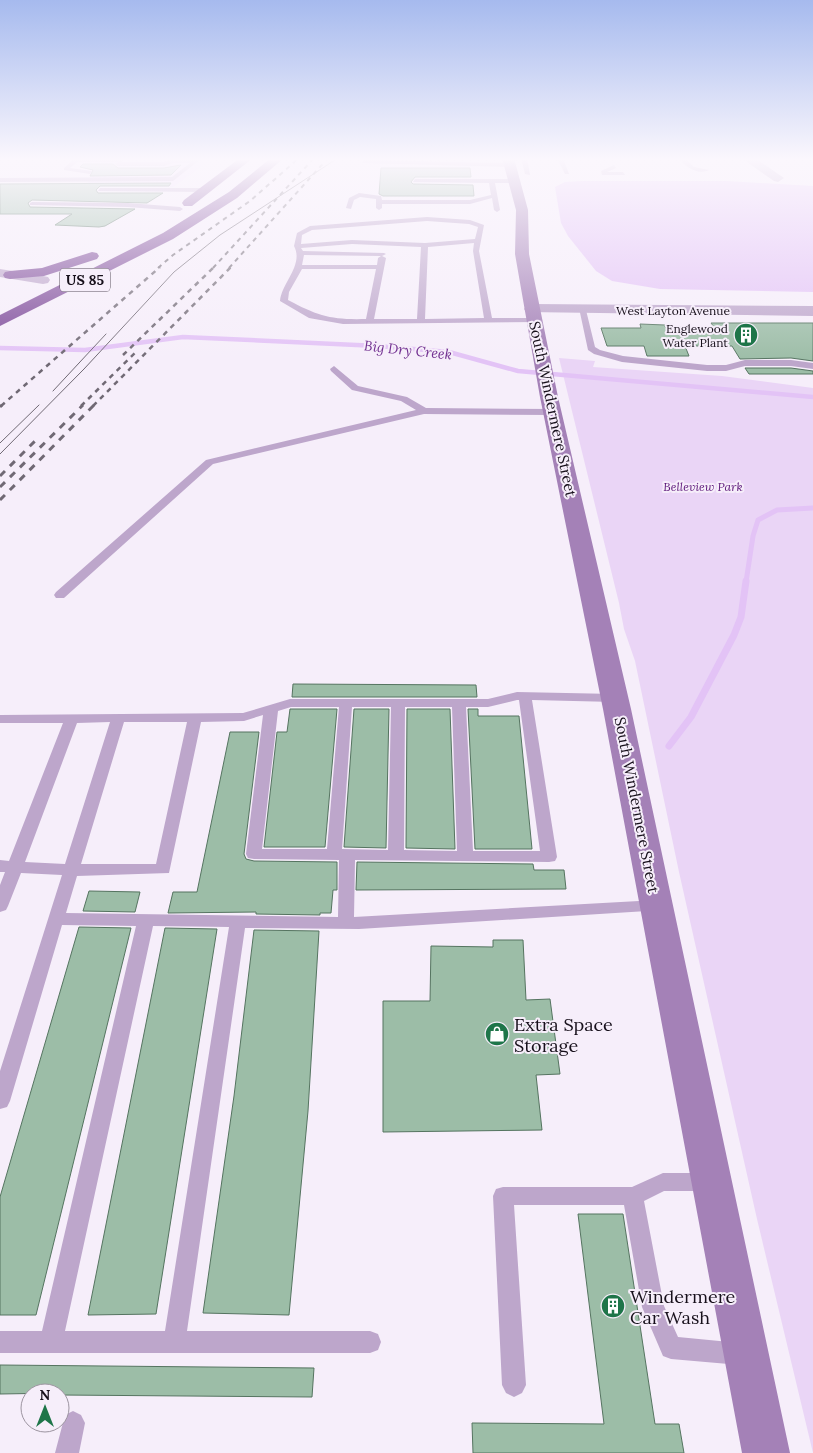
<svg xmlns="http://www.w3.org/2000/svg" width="813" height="1453" font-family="Lora,serif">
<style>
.built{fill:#f2dffd}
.green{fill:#ead5f6}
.water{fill:#e3c3f6}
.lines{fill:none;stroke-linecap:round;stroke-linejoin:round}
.stream-far2{stroke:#e3c3f6;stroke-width:4.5}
.stream-far1{stroke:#e3c3f6;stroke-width:5}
.stream{stroke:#e3c3f6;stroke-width:7}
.building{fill:#9cbda7;stroke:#557460}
.lane{fill:#bda6cb;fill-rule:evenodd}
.street{fill:#bda6cb;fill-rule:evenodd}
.secondary{fill:#a481b7;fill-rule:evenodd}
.highway{fill:#804d9b;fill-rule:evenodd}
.tram{stroke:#706974;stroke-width:1}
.rail-far2{stroke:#706974;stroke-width:2;stroke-dasharray:4.5 4.5;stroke-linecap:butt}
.rail-far1{stroke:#706974;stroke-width:2.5;stroke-dasharray:5 5;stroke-linecap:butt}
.rail{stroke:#706974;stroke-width:3;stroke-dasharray:7 7;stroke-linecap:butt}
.labels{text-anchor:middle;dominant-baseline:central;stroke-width:4;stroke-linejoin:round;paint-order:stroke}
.far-street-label{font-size:12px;fill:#17101b;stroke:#f6eefa}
.far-poi-label{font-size:12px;fill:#17101b;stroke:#f6eefa;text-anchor:end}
.far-park-label{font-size:12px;font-style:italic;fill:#5d177a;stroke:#f6eefa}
.shield{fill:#f6eefa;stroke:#5a535e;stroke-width:1}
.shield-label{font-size:14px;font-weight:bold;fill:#17101b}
.far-water-label{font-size:14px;font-style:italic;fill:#712f90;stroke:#f6eefa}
.street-label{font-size:15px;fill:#17101b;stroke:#f6eefa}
.near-poi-label{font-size:18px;fill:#17101b;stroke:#f6eefa;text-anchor:start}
</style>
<rect width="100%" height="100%" fill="#f6eefa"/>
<path class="built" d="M105 158 212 159 173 187 86 185Z"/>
<path class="green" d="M559 358 595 361 593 367 722 376 813 388V1453L757 1219 679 872 635 661 624 629 619 603Z"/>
<path class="water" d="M582 181H727L813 186V292L660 289 612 281 596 271 568 236 561 223 555 187 565 182Z"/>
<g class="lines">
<path class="stream-far2" d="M0 348 85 350 183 337 378 346 449 352 518 371 813 397"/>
<path class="stream-far1" d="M746 582 753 536 758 520 777 510 813 508"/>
<path class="stream" d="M669 746 691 717 734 635 741 617 746 581"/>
</g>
<path class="building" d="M83 164H113L118 168H164L181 165 171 175 90 176 93 170 80 167Z
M381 168H470L471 177H415L411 182 413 184 473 185 474 196H383L379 194Z
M171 183 169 186H100L96 190 98 193H163L147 203 32 200 28 203 30 207 135 209 105 226 99 227 55 225 72 214H0V184Z
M711 323H813V361L791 358 740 359 732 346H685L689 356H647L644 346H607L601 328H641L640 324 665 325V327H714Z
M745 368H791L813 371V374H749Z
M293 684 476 685 477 697H292Z
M290 709H337L325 847H264L277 732H287Z
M354 709H389L386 848 344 847Z
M407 709H450L455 849 406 848Z
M468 709H478V716H519L532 849H475Z
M230 732H259L244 854 246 859 254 861 337 862V890H333L331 913H320V915L256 914V912L168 913 173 892H197Z
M357 862 533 864 534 870H564L566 889 356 890Z
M89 891 140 892 135 912 83 911Z
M79 927 131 928 36 1315H0V1197Z
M165 928 217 929 156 1314 88 1315Z
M254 930 319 931 308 1111 289 1315 203 1313 234 1096Z
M493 940H523L526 1000 550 999 560 1074 536 1075 542 1130 383 1132V1001H430L431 946 493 947Z
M578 1214H623L655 1424H679L684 1453H473L472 1423 604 1424Z
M0 1365 314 1368 312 1397 60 1395V1393L0 1394Z"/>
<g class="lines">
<path class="lane" d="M75 158H121L124 160 121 162H77L70 168 92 171 90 174 64 170V168Z
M202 158 173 181 0 182V178L172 177 190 163H173L164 166H118L115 164 118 162H163L172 159Z
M521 158H527L530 175 525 174Z
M557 158H563L569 174H565Z
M679 158H685L694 167 709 170C698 175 686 168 679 158Z
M364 160 510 163 513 165 510 167 362 163Z
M614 165 616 168 607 172H623L625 175H602L601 171Z
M415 179H514L517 181 514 183H495L500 210 497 212 494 210 492 198 470 204H382V208L379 210 376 208V199L360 197 354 200 351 209 346 208 349 198 359 193 381 196 382 200H470L491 195 489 183 413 182Z
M100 188H207L210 190 207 192 98 191Z
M32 202 128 203 180 207 183 209 180 211 128 207 30 205V203Z
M427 217 470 220 484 225 479 251 492 318H537V322L343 324 309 318 280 301C282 282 304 265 294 246L297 233 310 226ZM427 221 469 224 478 227 475 239 425 243 352 240 301 244 302 235 312 230ZM474 243 473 251 484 318 425 319 428 247ZM352 244 421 247 417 319H374L386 258 382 256 386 254 384 253 303 251 301 248ZM304 255 381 256 378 258 377 265H302ZM302 269H376L366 319C331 320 318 316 288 300L289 292Z
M579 308 586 310 595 347 600 350 623 356 707 365H726L745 360H791L813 363V369L791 366H745L726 371H707L622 362 594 354 588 350Z
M334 366 358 386 407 397 426 408 552 409 557 412 552 415 424 414 213 464 64 598H56L54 595 56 592 206 460 416 410 401 401 352 390 331 371 330 369Z
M517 692 615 694 622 698 615 702 532 700 557 857 555 861 549 862 355 860 354 917 657 900 663 902 665 906 663 910 359 929 245 928 187 1331H370L378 1334 381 1342 378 1350 370 1353H0V1331H42L136 926 62 925 10 1101 7 1107 0 1109V1071L62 875 21 873 8 906 6 910 0 912V885L5 872H0V860L9 861 63 723H0V715L243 713 290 699H488ZM517 700H519L540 851H473L466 707H488ZM291 707H339L327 849H262L278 711ZM352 707H391L388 850 342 849ZM405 707H452L457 851 404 850ZM263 715 246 854 248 858 254 859 339 860 338 917 66 913 77 876 169 873 201 722 244 721ZM110 722 65 864 25 862 77 723ZM124 722H187L156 864H81ZM153 926 229 927 165 1331H65Z
M663 1173H709L716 1176 719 1182 716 1188 709 1191H664L644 1201 664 1306 678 1337 740 1343 748 1346 751 1354 748 1362 740 1365 671 1359 663 1356 642 1307 624 1205H514L526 1385 522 1393 514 1397 506 1393 502 1385 493 1196 496 1189 503 1187H632Z
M73 1411 81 1415 85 1423 79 1453H55L65 1415Z"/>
<path class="street" d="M741 158H755L784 178 778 182 774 181Z
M0 269 43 276 48 277 50 280 48 283 43 284 0 277Z
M532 304 813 306V316L526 312 524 309 526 306Z"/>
<path class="secondary" d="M502 158H514L528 210 529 254 558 397 631 709 790 1453H742L603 709 540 397 515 254 516 210Z"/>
<path class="highway" d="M240 158H253L192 206H184L182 203 184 200Z
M271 158H284L237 198 173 239 0 326V315L163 233 229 192Z
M92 252 97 253 99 256 97 259 44 276 10 279 5 278 3 275 5 272 10 271 42 268Z"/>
<path class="tram" d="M53 391 106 334
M0 443 39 405
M0 454 84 369 174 272 220 235 338 158"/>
<path class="rail-far2" d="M158 268 173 255 250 201 299 158
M213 268 314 158
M229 268 328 158"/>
<path class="rail-far1" d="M123 355 214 267
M1 406 160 267
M81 406 136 352
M93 406 231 267"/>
<path class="rail" d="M0 407 2 405
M0 476 39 437
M0 487 83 405
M0 500 94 405"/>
</g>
<linearGradient id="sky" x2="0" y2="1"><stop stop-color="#a6baee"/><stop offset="0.44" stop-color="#fbf7fd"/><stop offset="1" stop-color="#fbf7fd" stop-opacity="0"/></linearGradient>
<rect width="813" height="362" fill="url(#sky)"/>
<defs>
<g id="building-disc" transform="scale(1.25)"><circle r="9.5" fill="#1e7549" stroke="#f6eefa"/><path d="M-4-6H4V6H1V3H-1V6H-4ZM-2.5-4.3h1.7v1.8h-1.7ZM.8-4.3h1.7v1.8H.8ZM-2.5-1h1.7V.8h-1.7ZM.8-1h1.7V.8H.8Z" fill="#fff"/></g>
<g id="shop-disc" transform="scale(1.25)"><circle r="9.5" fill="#1e7549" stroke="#f6eefa"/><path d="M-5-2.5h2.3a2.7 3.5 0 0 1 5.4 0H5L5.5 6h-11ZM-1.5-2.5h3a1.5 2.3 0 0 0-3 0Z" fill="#fff"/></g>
</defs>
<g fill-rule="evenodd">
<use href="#building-disc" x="746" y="335"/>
<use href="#shop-disc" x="497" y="1034"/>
<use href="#building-disc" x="613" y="1306"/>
</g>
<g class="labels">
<g class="far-street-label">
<text x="673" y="310">West Layton Avenue</text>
</g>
<g class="far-poi-label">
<text x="728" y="328">Englewood<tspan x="728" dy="14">Water Plant</tspan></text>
</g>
<g class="far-park-label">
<text x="703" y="486">Belleview Park</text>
</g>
<rect class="shield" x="60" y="268.5" width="50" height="23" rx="4"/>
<g class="shield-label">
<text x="85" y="280">US 85</text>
</g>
<g class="far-water-label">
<text transform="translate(408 350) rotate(6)">Big Dry Creek</text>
</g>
<g class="street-label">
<text transform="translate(553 409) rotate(78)">South Windermere Street</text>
<text transform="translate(637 805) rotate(79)">South Windermere Street</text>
</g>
<g class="near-poi-label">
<text x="514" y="1024">Extra Space<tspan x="514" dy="21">Storage</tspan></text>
<text x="630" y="1296">Windermere<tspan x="630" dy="21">Car Wash</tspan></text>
</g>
</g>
<g transform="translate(45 1408)"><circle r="24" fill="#f6eefa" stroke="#9d95a1"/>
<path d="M0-4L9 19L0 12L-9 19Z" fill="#1e7549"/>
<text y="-8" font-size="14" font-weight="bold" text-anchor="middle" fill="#17101b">N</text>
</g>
</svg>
